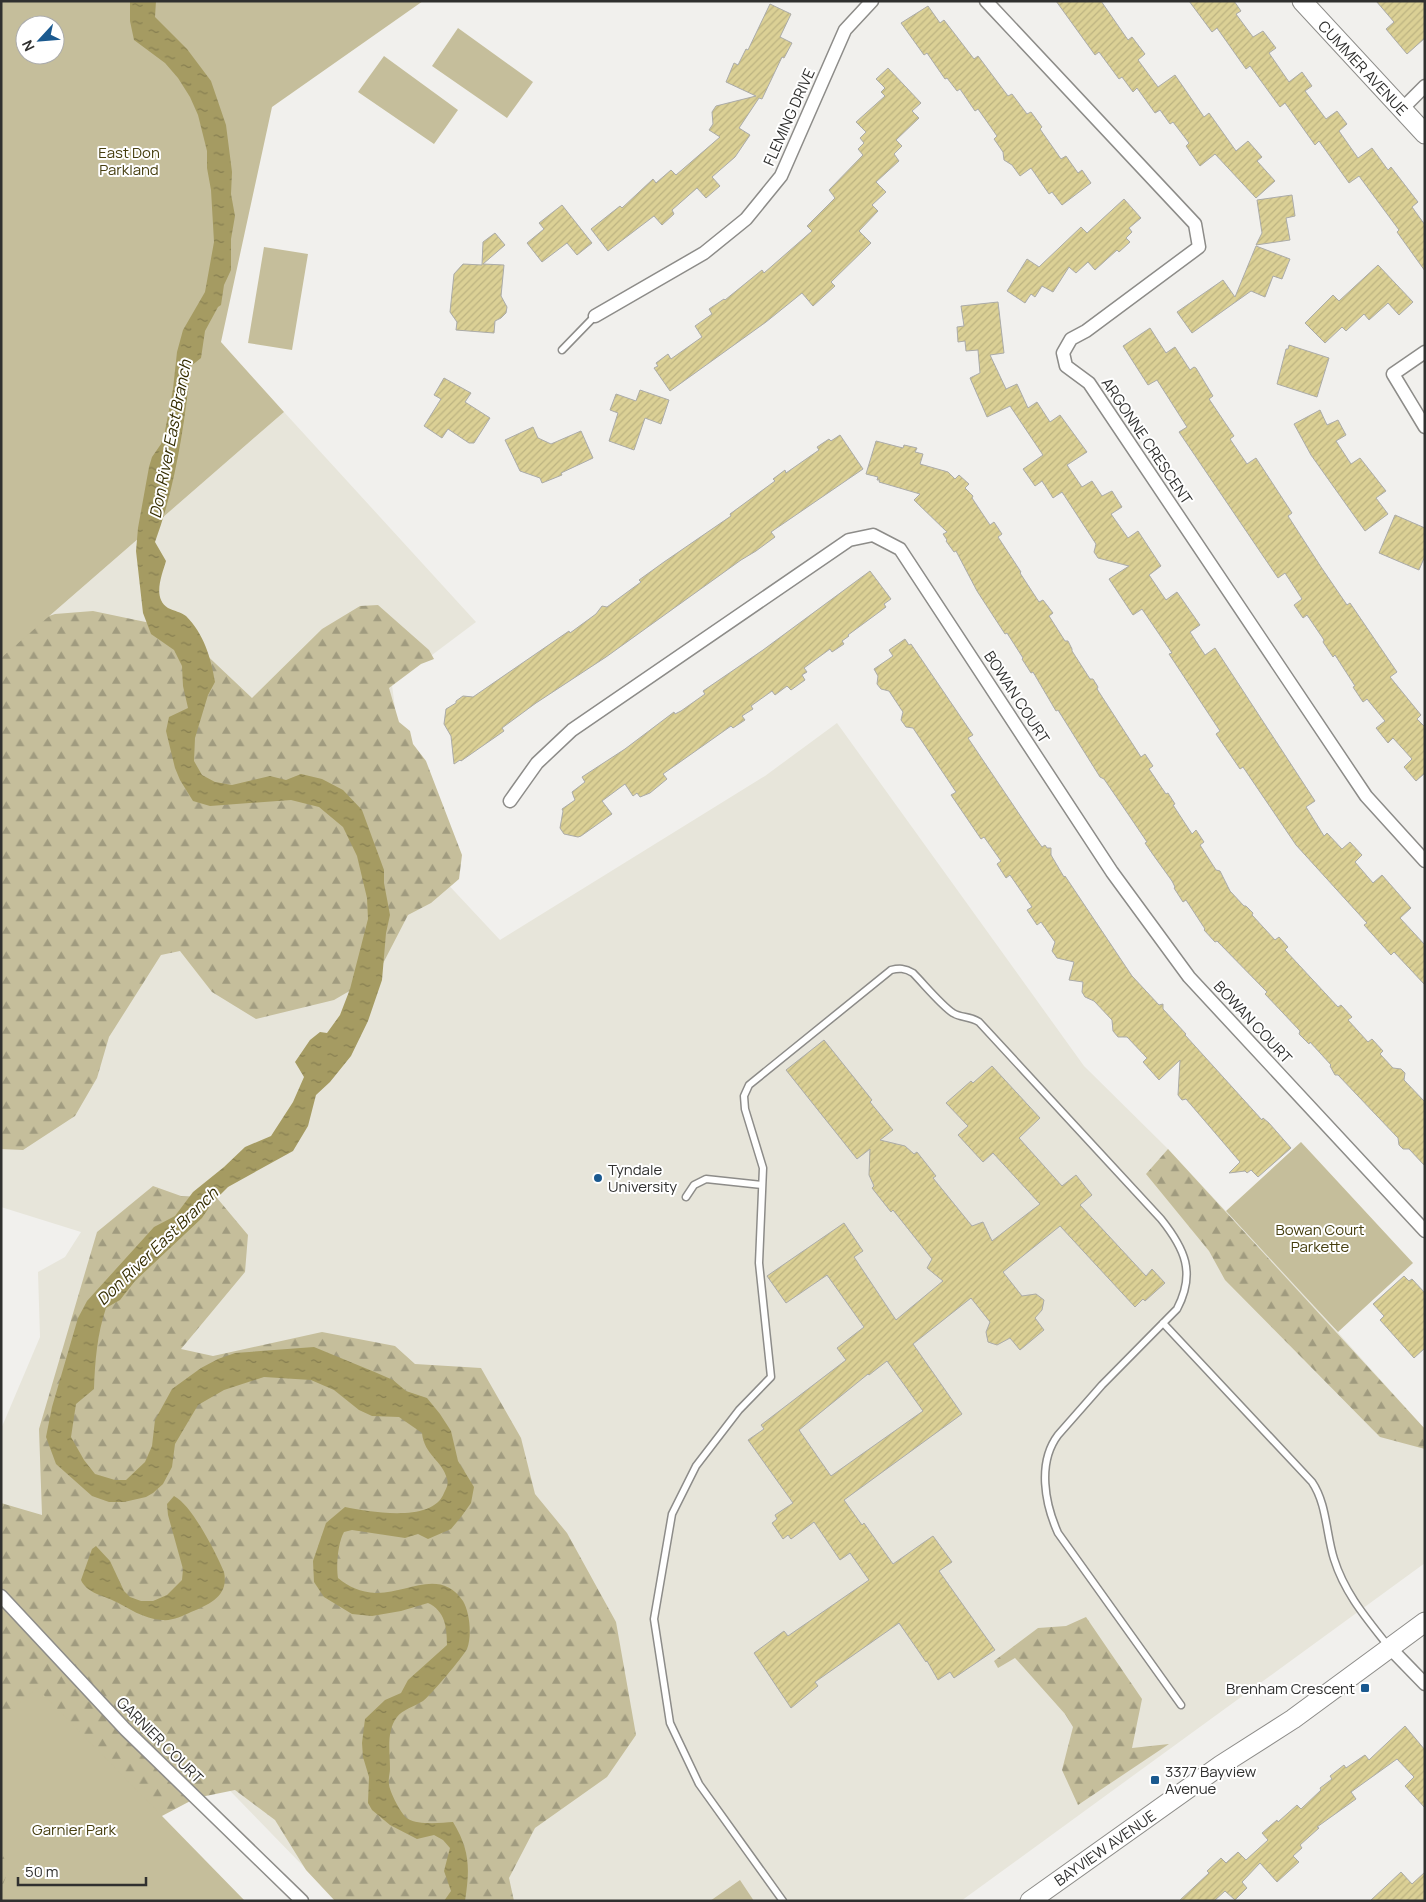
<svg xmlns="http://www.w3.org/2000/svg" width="1426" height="1902" font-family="Manrope,sans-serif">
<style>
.built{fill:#e7e5da}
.forest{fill:url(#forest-firs)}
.green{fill:#c5be9b;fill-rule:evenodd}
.water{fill:url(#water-ripples)}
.building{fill:url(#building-hatch);stroke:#ababa8;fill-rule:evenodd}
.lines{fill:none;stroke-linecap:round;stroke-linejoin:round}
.lane-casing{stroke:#8d8c89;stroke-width:9}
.street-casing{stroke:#8d8c89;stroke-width:15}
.secondary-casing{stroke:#8d8c89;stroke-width:21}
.lane{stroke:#fff;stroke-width:6}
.street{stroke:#fff;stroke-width:12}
.secondary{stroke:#fff;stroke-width:19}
.poi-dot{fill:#1a598f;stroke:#fff;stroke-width:2}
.labels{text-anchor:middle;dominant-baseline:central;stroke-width:4;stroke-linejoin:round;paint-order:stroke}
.street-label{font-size:15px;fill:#30302f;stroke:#fff}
.park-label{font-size:15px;fill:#463e0f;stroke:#fff}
.poi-label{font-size:15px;fill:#30302f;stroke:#fff;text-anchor:start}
.water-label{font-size:16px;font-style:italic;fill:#352d00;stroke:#fff}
</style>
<defs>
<pattern id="forest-firs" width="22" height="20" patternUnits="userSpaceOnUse" patternTransform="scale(1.25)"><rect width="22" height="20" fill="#c5be9b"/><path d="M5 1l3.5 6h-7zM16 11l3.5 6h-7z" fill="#a09b7f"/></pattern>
<pattern id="water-ripples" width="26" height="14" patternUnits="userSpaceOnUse" patternTransform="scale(1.25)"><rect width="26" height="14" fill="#a59b62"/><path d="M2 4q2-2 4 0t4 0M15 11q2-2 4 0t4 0" fill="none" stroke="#877f51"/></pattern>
<pattern id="building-hatch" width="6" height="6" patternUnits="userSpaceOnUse" patternTransform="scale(1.25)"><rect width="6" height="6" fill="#dbd095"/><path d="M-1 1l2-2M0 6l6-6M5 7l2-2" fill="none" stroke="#bcb381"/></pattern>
</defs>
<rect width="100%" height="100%" fill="#f1f0ed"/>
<path class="built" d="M284 412 476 622 392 685 413 847 500 940 765 776 837 723 1084 1066 1168 1149 1306 1297 1425 1429V1563L961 1901H337L1 1555V1429L40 1337 38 1272 65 1257 81 1232 1 1207V658Z"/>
<path class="forest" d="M378 605 429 650 434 659 421 664 389 688 399 722 410 731 413 744 426 761 462 855 459 879 431 903 408 915 377 975 334 1000 256 1019 212 992 180 951 161 955 109 1037 97 1078 75 1116 23 1150 1 1149V639L10 629 55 614 93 611 179 629 252 698 322 629 360 606Z
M1168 1149 1425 1429V1449L1380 1437 1225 1280 1209 1251 1146 1174Z
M153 1186 181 1196 217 1198 248 1235 245 1272 181 1349 213 1356 322 1332 395 1346 415 1364 481 1368 521 1438 535 1494 567 1533 616 1622 636 1735 607 1777 535 1828 509 1878 514 1901H335L306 1870 275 1820 235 1790 196 1798 1 1901V1503L42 1515 39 1429 97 1232Z
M1086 1617 1142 1699 1132 1748 1169 1744 1078 1805 1062 1770 1073 1727 1065 1714 1015 1658 998 1668 994 1661 1038 1628 1066 1626Z"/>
<path class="green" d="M1 1H423L272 107 221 342 284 412 1 658ZM25 25H55V55H25Z
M458 28 533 82 507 118 432 66Z
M384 56 458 110 434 144 358 92Z
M264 247 308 254 292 350 248 343Z
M1301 1142 1413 1263 1338 1332 1226 1211Z
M37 1688 245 1901H1V1890L9 1868 1 1852V1718Z
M740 1880 754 1901H710Z"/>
<path class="water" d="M130 1H156L155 17 187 49 211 81 226 125 232 172 231 194 235 216 231 239V270L224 285 221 305 218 307 205 331 201 358 191 366C184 426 176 485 155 542L166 561C162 575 152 598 168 608 174 611 181 612 186 616 204 634 211 658 215 682L208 695 195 738 194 761 202 775 215 782 232 785 270 776 286 780 301 774 322 779 343 790 362 810 384 870V883L390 915 386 933 382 980 368 1021 351 1056 330 1082 316 1095 308 1126 293 1151 228 1187 212 1203 202 1218 135 1281 120 1300 106 1308C97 1335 95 1361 94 1389L76 1404 71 1437 84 1460 95 1474 115 1480H126L145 1462 152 1446 155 1420 172 1389 201 1368 218 1359 235 1353 314 1347 377 1373 393 1380 406 1391 427 1398 440 1414 451 1431 458 1461 474 1487 471 1503 461 1517 451 1529 428 1539 418 1534 405 1538 352 1530 344 1532C338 1542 336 1566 338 1578 349 1587 360 1592 376 1593 406 1594 440 1567 463 1601 470 1613 472 1636 467 1649 463 1657 430 1696 423 1701 415 1706 402 1710 397 1717 386 1731 390 1752 390 1769 390 1773 388 1779 389 1784 389 1791 402 1816 408 1819 418 1825 441 1823 453 1822 470 1850 470 1869 465 1901H444L451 1891 444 1871 450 1848 443 1840 434 1835 417 1839 390 1825 372 1810 368 1803 369 1777 363 1757 362 1743 365 1719 385 1700 401 1693 408 1680 447 1645C447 1627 445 1611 428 1603L401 1611 372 1616 352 1614 324 1597 314 1582 313 1561 326 1523 345 1507C370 1512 433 1523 444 1493 446 1489 449 1484 447 1479 443 1461 424 1455 422 1433L399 1417 372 1416 359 1410 334 1390 311 1380 264 1377 224 1390 198 1405 175 1444 172 1467 163 1484 153 1493 146 1497 124 1502H109L92 1496 56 1464 46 1437 52 1407 78 1318 87 1301 154 1227 175 1216 193 1192 224 1167 245 1147 271 1136 293 1102 304 1077 295 1062 310 1040 320 1032 327 1033 340 1015 350 989 368 919 367 898 357 856 343 827 319 807 291 800 210 806 193 801 180 780 175 768 166 731 169 717 188 708 183 686 182 666 174 650 151 634 143 613 136 551 138 528 149 467 152 457 161 444 165 431 173 389 177 352 183 330 205 292 214 242 211 190 207 168V151L198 115 190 97 178 78 165 63 134 40 130 21Z
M174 1496C192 1505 216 1553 224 1572 229 1596 210 1604 191 1612 182 1616 173 1621 162 1620 143 1619 129 1608 112 1600 101 1595 86 1592 81 1580L92 1549 96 1546 110 1561 124 1591 130 1597 141 1601H153L167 1595 182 1580 183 1569 168 1515 167 1504Z"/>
<path class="building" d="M1056 1H1101L1128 40 1132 37 1145 54 1138 60 1158 87 1175 75 1204 117 1209 113 1236 151 1248 141 1262 157 1257 161 1275 181 1256 198 1215 154 1200 166 1186 146 1189 143 1173 122 1170 124 1160 110 1155 113 1137 88 1133 92 1122 77 1119 79 1099 52 1095 55Z
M1189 1H1234L1241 11 1236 14 1253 37 1263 31 1276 48 1269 53 1289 82 1302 72 1312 86 1305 91 1326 119 1337 111 1347 124 1339 131 1358 158 1372 148 1388 170 1391 167 1418 202 1412 207 1425 225V271L1397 232 1399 230 1359 176 1349 183 1319 141 1315 145 1285 103 1280 107 1250 66 1246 69 1217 28 1212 32Z
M1376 1H1425V38L1407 54 1386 29 1394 22Z
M770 4 791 14 780 37 792 43 784 58 782 57 762 99 759 98 739 128 750 135 735 157 712 177 720 186 706 198 697 188 672 210 674 214 662 225 654 216 608 251 591 229 620 206 622 208 653 179 656 183 671 170 676 175 720 137 709 130 713 124 712 112 716 106 756 96 726 82 734 63 738 65 746 49 748 50Z
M928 6 940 23 944 20 974 59 978 56 1008 96 1012 94 1027 114 1031 112 1042 127 1040 129 1061 159 1066 156 1078 173 1082 170 1091 183 1062 205 1052 192 1049 194 1031 168 1020 176 1012 165 1004 160 1003 152 994 139 997 136 978 109 975 111 960 89 957 91 947 78 945 79 927 53 924 55 901 23Z
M888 68 921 103 912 111 919 118 896 140 902 146 894 154 899 161 876 182 886 192 872 205 878 211 859 231 871 243 831 282 835 286 813 306 802 293 766 322 670 391 654 368 658 366 656 363 668 354 671 359 702 337 695 326 712 314 709 309 724 299 725 300 762 270 764 273 812 231 807 226 835 198 829 190 863 155 858 149 864 143 860 138 866 132 856 122 885 96 881 92 885 88 876 79Z
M1292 195 1295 216 1286 218 1290 240 1256 245 1262 233 1257 200Z
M1124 199 1141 218 1129 228 1132 232 1126 238 1130 242 1119 252 1117 250 1095 270 1088 262 1076 273 1069 267 1053 292 1042 286 1035 297 1031 294 1025 303 1007 291 1027 259 1039 267 1081 227 1087 233Z
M562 205 592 243 577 255 567 243 542 262 527 243 544 229 539 223Z
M495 233 505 245 483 264 504 265 501 296 507 307 506 313 501 318 495 321 494 333 456 330 457 322 450 312 454 274 463 264 482 265 483 242Z
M1256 246 1290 259 1282 279 1273 276 1265 297 1251 291 1192 333 1177 312 1223 280 1235 297Z
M1378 265 1413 302 1399 315 1388 303 1369 320 1364 314 1346 331 1342 327 1325 343 1305 323 1333 295 1339 301Z
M998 302 1004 353 990 355 1006 389 1017 384 1028 408 1037 402 1050 422 1060 415 1087 452 1067 465 1082 487 1092 481 1102 496 1112 491 1122 507 1111 514 1128 538 1138 531 1161 566 1149 575 1166 600 1177 592 1200 625 1190 632 1205 655 1215 648 1315 801 1306 807 1324 836 1327 833 1342 849 1350 842 1362 855 1355 862 1373 883 1382 875 1411 908 1400 918 1425 945V985L1394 952 1391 955 1364 925 1367 923 1296 845 1243 767 1240 769 1216 734 1220 731 1169 654 1172 653 1142 609 1133 615 1109 579 1129 566 1098 558 1094 552 1096 544 1062 492 1053 498 1042 481 1035 486 1023 469 1043 455 1010 406 987 417 970 378 980 373 978 350 966 351 965 341 958 342 957 327 964 326 961 306Z
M1150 328 1166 353 1175 347 1190 370 1194 367 1196 368 1213 396 1209 399 1234 436 1230 439 1247 464 1256 458 1292 513 1288 516 1321 567 1347 605 1350 603 1397 672 1390 677 1421 715 1417 719 1425 727V773L1416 781 1404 767 1412 759 1393 738 1388 743 1376 728 1385 721 1367 699 1363 702 1353 687 1355 686 1335 655 1333 657 1323 642 1324 640 1307 615 1303 618 1294 605 1302 599 1285 573 1278 578 1179 432 1187 427 1157 380 1148 385 1123 346Z
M1289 345 1329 358 1317 397 1277 384 1286 349H1288Z
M444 378 471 393 465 402 490 418 474 443H469L448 429 442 438 424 426 441 399 434 395Z
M640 390 669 400 661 424 645 418 634 450 609 441 618 413 610 410 616 394 636 401Z
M1320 410 1327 425 1338 420 1346 435 1336 441 1351 464 1360 458 1386 491 1376 498 1388 514 1365 531 1311 455 1294 424Z
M533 427 538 438 551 444 581 431 593 458 561 473 562 475 542 483 540 478 520 471 505 440Z
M840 435 863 469 771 532 775 537 756 551 741 560 606 657 536 703 502 728 504 731 461 761 460 760 454 764 451 736 444 724 446 709 456 703V701L463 696 473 697 569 631 570 633 596 614 602 606 607 607 641 582 639 580 664 562 731 516 730 514 775 481 773 479 785 470 786 473 819 450 817 447 829 439 831 441Z
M876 441 903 448 904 445 917 448 915 452 923 454 920 464 948 472 955 479 959 475 969 484 965 488 973 496 972 498 990 525 994 522 1002 534 998 537 1021 572 1020 573 1039 602 1043 600 1053 613 1049 616 1065 641H1068L1072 649V651L1090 679H1093L1098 687 1097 689 1141 757 1145 754 1153 766 1149 769 1166 794 1168 793 1175 804 1173 805 1192 834 1196 830 1204 842 1200 845 1216 870 1220 871 1230 891 1244 906H1246L1253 913 1252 915 1275 940 1279 937 1288 947 1285 950 1338 1007 1341 1005 1352 1017 1348 1020 1368 1042 1372 1039 1383 1051 1380 1054 1393 1068 1401 1069 1405 1073 1404 1080 1425 1102V1166L1409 1149H1403L1399 1145 1398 1138 1338 1075H1335L1330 1066 1331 1065 1310 1042 1309 1044 1299 1034 1300 1031 1265 994 1267 992 1217 941 1215 942 1204 930 1205 929 1186 900 1183 902 1174 888 1175 887 1172 881 1154 856 1145 843 1147 842 1128 814 1104 779 1100 777 1058 710 1056 711 1033 672 1031 673 1022 659 1023 658 1007 633 1005 634 977 591 956 551 954 552 946 541 947 540 943 534 947 532 914 500 920 494 879 482 880 480H877L878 477 866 474Z
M1395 515 1425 528V556L1419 570 1379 553Z
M870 571 891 599 884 604 886 607 848 635 849 636 842 641 844 644 832 652 830 649 804 668 807 672 802 675 805 680 791 690 787 686 775 695 772 691 751 706 753 709 742 716 745 720 733 728 731 726 663 774 667 779 650 793 640 797 637 793 633 796 625 784 602 801 612 814 581 836 578 837 564 834 560 828 563 811 562 809 575 800 572 792 585 782 582 777 625 749 674 712 675 714 681 711 705 694 703 691 763 650Z
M905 639 909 645 911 644 973 735 968 738 1034 836 1042 847 1045 845 1047 848H1051V855L1064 877 1065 876 1132 976 1159 1005 1163 1004V1009L1186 1034 1185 1035 1262 1120 1263 1118 1269 1123 1291 1148 1258 1177 1251 1170 1247 1173 1245 1171 1229 1173 1240 1162 1186 1099 1182 1100 1178 1095 1180 1060 1159 1080 1143 1062 1147 1058 1127 1037H1118L1113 1031 1112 1020 1094 1001 1085 997 1082 992 1083 982 1069 980 1074 962 1057 958 1052 951 1055 942 1050 935 1041 922 1037 925 1027 910 1032 907 1010 875 1006 878 997 864 1001 861 984 837 981 839 951 795 956 792 913 728 906 727 901 720 903 712 889 691 881 689 877 684 878 676 874 669 893 656 889 650Z
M824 1040 872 1100 870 1102 893 1130 880 1140 905 1146 914 1154 917 1152 936 1176 933 1178 972 1226 983 1222 992 1241 1040 1204 993 1153 983 1162 969 1147 958 1135 968 1126 946 1103 971 1081 973 1083 992 1066 1040 1118 1019 1138 1062 1186 1076 1175 1092 1195 1080 1205 1146 1276 1152 1269 1165 1283 1145 1301 1143 1299 1135 1307 1060 1226 1003 1272 1022 1296 1036 1294 1044 1300 1042 1310 1035 1318 1044 1330 1020 1350 1010 1338 997 1345 988 1342 986 1332 990 1322 971 1298 913 1344 962 1414 844 1500 862 1525 864 1523 893 1564 933 1536 952 1562 939 1571 995 1650 954 1678 950 1672 938 1680 927 1661 926 1662 899 1623 815 1682 818 1686 791 1708 754 1653 784 1631 788 1636 869 1580 850 1553 840 1560 814 1522 791 1539 788 1535 783 1539 772 1523 777 1519 775 1515 793 1503 748 1440 764 1429 761 1425 846 1360 837 1348 864 1327 827 1275 786 1303 767 1276 844 1223 863 1251 854 1257 896 1320 943 1281 927 1268 932 1259 893 1210 891 1212 872 1188 874 1186 869 1175 870 1149 857 1159 786 1070ZM887 1361 923 1411 831 1476 799 1430 868 1374 869 1375Z
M1404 1276 1409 1281 1412 1279 1425 1293V1348L1414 1358 1380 1320 1384 1316 1373 1304Z
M1405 1726 1425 1750V1808L1405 1786 1414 1777 1397 1759 1351 1792 1356 1799 1317 1827 1319 1828 1300 1845 1302 1848 1293 1856 1299 1862 1277 1882 1260 1863 1242 1882 1247 1888 1235 1900 1225 1891 1214 1901H1179L1209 1873 1207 1871 1221 1858 1226 1863 1238 1852 1246 1860 1268 1840 1262 1833 1277 1820 1278 1822 1297 1805 1301 1809 1321 1790 1320 1788 1332 1779 1330 1776 1344 1765 1346 1768 1365 1755 1369 1760Z
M1401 1872 1412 1884 1425 1872V1901H1370Z"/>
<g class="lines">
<g class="lane-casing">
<path id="lane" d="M562 350 595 316
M686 1197 694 1185 706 1179 762 1185
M1163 1323 1312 1482C1327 1504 1326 1534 1334 1559 1345 1594 1367 1619 1389 1647
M783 1901 699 1784 670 1723 654 1619 672 1514 696 1466 739 1410 771 1377 759 1263 763 1168 745 1109 744 1096 749 1085 891 970C899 968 905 968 913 973 923 983 941 1005 953 1013 961 1018 970 1016 979 1022L1161 1219C1185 1249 1196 1273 1177 1309L1102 1385 1058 1435C1037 1463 1045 1504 1058 1533L1181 1705"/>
</g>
<g class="street-casing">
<path id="street" d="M986 1 1195 224 1199 247 1086 331 1071 339 1063 353 1066 366 1089 383 1366 796 1425 861
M1402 109 1425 86
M595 316 704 253 746 219 781 176 845 30 872 1
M1425 352 1393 374 1425 427
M510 801 537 763 572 730 849 540 873 535 900 549 1112 872 1189 977 1425 1231
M1 1596 125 1729 302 1901
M1390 1648 1425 1684"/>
</g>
<g class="secondary-casing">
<path id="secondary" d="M1302 1 1425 134
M1030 1901 1221 1765 1293 1719 1425 1622"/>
</g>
<use href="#lane" class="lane"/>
<use href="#street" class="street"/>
<use href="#secondary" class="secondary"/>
</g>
<g class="poi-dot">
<circle cx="598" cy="1178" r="5"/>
<rect x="1360" y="1683" width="10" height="10" rx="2.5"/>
<rect x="1150" y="1775" width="10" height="10" rx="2.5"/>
</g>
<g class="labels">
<g class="street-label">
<text transform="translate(1363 68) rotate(47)">CUMMER AVENUE</text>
<text transform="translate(789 117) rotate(-66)">FLEMING DRIVE</text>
<text transform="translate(1147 441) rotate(56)">ARGONNE CRESCENT</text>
<text transform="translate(1017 697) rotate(57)">BOWAN COURT</text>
<text transform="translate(1253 1022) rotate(47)">BOWAN COURT</text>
<text transform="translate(160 1740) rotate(45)">GARNIER COURT</text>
<text transform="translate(1105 1848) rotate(-35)">BAYVIEW AVENUE</text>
</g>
<g class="park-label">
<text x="129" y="152">East Don<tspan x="129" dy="17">Parkland</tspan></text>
<text x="1320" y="1229">Bowan Court<tspan x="1320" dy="17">Parkette</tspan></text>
<text x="74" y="1829">Garnier Park</text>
</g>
<g class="poi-label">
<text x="608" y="1169">Tyndale<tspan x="608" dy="17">University</tspan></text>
<text x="1355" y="1688" text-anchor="end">Brenham Crescent</text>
<text x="1165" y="1771">3377 Bayview<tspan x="1165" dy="17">Avenue</tspan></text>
</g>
<g class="water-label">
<text transform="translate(170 439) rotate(-79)">Don River East Branch</text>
<text transform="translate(157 1246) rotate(-44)">Don River East Branch</text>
</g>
</g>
<rect width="1426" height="1902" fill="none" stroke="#30302f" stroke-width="5"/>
<g transform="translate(40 40) rotate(244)"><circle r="24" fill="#ffffff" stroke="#acacac"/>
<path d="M0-4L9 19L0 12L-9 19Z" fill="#1a598f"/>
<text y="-8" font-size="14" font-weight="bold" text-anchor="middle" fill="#30302f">N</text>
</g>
<path d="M18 1877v8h128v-8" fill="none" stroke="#30302f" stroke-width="2.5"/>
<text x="25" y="1877" font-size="15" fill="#30302f" stroke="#ffffff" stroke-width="4" paint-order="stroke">50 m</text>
</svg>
